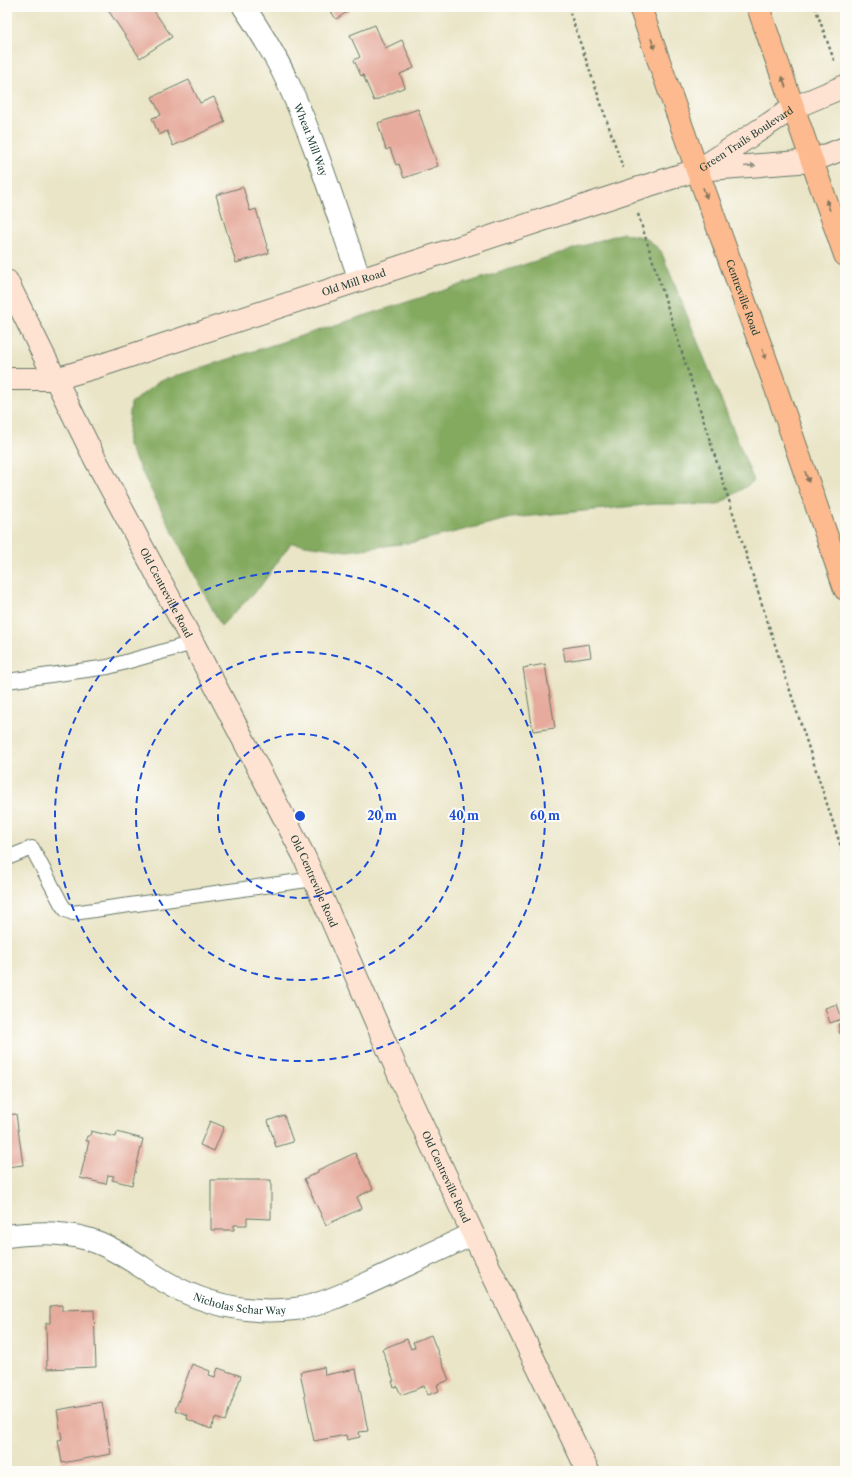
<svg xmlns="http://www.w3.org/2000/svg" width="852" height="1478" font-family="'Libre Caslon Text',serif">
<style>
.forest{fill:#84aa60;stroke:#52744a}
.building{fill:#e6ab9d}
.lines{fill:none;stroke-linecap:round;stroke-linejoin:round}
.lane-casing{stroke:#667867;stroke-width:16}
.street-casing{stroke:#667867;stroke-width:24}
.secondary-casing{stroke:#667867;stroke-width:24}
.highway-casing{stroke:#667867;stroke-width:24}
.path{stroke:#667867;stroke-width:2.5;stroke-dasharray:3 3;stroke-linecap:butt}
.lane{stroke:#fff;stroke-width:14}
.street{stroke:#fff;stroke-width:22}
.secondary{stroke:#fee3d2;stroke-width:22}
.highway{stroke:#fcba8e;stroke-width:22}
.oneway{fill:#82755c}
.oneway2{fill:#8e9083}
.ring{fill:none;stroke:#1d4ed8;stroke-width:2;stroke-dasharray:7 5}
.labels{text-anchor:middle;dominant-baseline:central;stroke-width:4;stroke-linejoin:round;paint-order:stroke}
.street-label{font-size:10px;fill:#1f3d34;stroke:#fdfcf7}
.centre{fill:#1d4ed8;stroke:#fdfcf7;stroke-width:2}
.ring-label{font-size:12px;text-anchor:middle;font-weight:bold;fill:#1d4ed8;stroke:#fdfcf7;stroke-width:4;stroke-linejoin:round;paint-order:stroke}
</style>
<rect width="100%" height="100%" fill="#fdfcf7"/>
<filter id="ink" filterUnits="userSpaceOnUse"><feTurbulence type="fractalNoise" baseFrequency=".025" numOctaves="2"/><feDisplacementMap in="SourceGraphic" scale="8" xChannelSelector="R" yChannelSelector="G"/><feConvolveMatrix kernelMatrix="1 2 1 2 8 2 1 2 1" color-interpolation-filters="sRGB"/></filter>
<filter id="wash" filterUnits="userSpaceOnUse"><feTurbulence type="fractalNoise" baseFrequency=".012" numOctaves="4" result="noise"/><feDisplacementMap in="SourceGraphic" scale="16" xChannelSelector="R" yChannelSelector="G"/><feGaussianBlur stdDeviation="0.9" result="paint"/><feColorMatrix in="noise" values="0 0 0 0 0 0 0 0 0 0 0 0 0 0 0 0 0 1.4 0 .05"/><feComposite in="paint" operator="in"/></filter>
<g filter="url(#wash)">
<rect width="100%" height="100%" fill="#eae5c7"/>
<path class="forest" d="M623 233 646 238 661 251 754 481 718 505 656 504 512 518 415 542 347 551 291 543 260 587 221 626 127 443 131 403 160 381Z"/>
<g id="blocks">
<path class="building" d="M106 7H160L154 11 172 37 140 58Z
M328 7H355L336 19Z
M375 25 385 48 402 40 414 68 400 74 405 87 374 101 363 75 361 76 354 60 360 57 350 35Z
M189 80 200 103 214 97 225 122 173 146 167 131 159 135 152 118 161 115 152 97Z
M418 109 438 166 404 178 399 164 396 165 390 148 386 150 378 123Z
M243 187 250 211 256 209 269 253 236 263 216 195Z
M589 644 591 657 565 661 563 648Z
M545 664 555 728 533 731 523 668Z
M837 1004 842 1019 830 1023 825 1008Z
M845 1023V1033L840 1034 838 1024Z
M16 1114 23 1165 7 1167V1115Z
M284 1115 293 1142 276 1147 268 1121Z
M210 1121 224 1127 214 1151 200 1145Z
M91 1131 116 1137 117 1132 143 1139 132 1185 112 1180 114 1176 108 1175 106 1184 80 1178 89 1141H86L87 1136H90Z
M355 1153 373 1189 357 1197 362 1208 326 1225 304 1179 318 1172V1170Z
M211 1180H271V1219L247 1218V1225H234V1230H211Z
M62 1305V1311L94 1310 96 1367 47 1369 46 1323H50V1306Z
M431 1335 449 1380 437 1385 439 1391 428 1395 424 1386 401 1395 397 1386 394 1387 392 1381H394L382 1349 407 1339 411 1349 415 1347 413 1342Z
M192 1364 210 1371 209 1375 215 1377 218 1368 241 1376 225 1421 215 1418 211 1429 187 1419 188 1415 175 1410Z
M324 1367 325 1375 356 1369 368 1431 359 1432 360 1437 347 1440 346 1435 314 1441 300 1372Z
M102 1402 111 1454 62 1463 58 1440 62 1439 57 1410Z"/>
</g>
</g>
<g filter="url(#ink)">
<use href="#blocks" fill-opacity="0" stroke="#667867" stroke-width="1"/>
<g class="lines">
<g class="lane-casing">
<path id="lane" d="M7 681 108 667 193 643
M7 858 32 848 62 905 66 910 73 913 314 879"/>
</g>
<g class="street-casing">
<g id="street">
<path id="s1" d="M244 7C260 31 276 56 288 83 317 146 337 214 360 280"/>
<path id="s2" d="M7 1236C38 1232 69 1231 99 1243 123 1253 142 1268 164 1281 204 1305 249 1314 295 1309 321 1306 353 1290 377 1279 409 1264 441 1249 473 1234"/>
</g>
</g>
<g class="secondary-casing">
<g id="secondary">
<path id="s3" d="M700 169 793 108 845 86"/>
<path id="s4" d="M7 281 93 455 169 597 304 856 403 1084 473 1234 588 1471"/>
<path id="s5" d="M7 379H55L93 368 630 191 697 170 812 161 845 148"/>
</g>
</g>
<g class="highway-casing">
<g id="highway">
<path id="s6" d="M640 7 697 170 772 377 845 589"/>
<path d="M758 7 845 255"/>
</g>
</g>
<path class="path" d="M568 7 623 168
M815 7 835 63
M638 214 766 617 845 859"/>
<use href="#lane" class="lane"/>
<use href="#street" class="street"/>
<use href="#secondary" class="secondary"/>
<use href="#highway" class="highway"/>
</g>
<defs><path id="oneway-solid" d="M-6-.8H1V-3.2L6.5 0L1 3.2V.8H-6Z"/></defs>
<g class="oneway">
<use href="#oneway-solid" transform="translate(653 44) rotate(70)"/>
<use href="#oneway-solid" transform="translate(784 82) rotate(-109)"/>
<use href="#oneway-solid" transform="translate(705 193) rotate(70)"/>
<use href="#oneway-solid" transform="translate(828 205) rotate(-109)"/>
<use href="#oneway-solid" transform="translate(764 354) rotate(70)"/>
<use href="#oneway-solid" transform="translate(807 477) rotate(71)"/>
</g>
<use class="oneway2" href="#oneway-solid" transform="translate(750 166) rotate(-5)"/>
</g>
<g class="ring">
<circle cx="300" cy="816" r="82"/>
<circle cx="300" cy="816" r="164"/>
<circle cx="300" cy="816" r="245"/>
</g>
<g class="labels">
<g class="street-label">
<text stroke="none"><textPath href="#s3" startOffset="55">Green Trails Boulevard</textPath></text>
<text stroke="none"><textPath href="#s1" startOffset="149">Wheat Mill Way</textPath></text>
<text stroke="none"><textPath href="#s5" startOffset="362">Old Mill Road</textPath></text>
<text stroke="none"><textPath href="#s6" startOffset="308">Centreville Road</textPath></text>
<text stroke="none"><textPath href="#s4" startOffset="350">Old Centreville Road</textPath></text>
<text stroke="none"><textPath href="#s4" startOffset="674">Old Centreville Road</textPath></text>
<text stroke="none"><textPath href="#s4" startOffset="998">Old Centreville Road</textPath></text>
<text stroke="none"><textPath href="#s2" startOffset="249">Nicholas Schar Way</textPath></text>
</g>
</g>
<circle cx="300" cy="816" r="6" class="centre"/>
<g class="ring-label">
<text x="382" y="820">20 m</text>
<text x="464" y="820">40 m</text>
<text x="545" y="820">60 m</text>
</g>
<rect width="852" height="1478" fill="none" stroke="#fdfcf7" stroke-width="24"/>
</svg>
